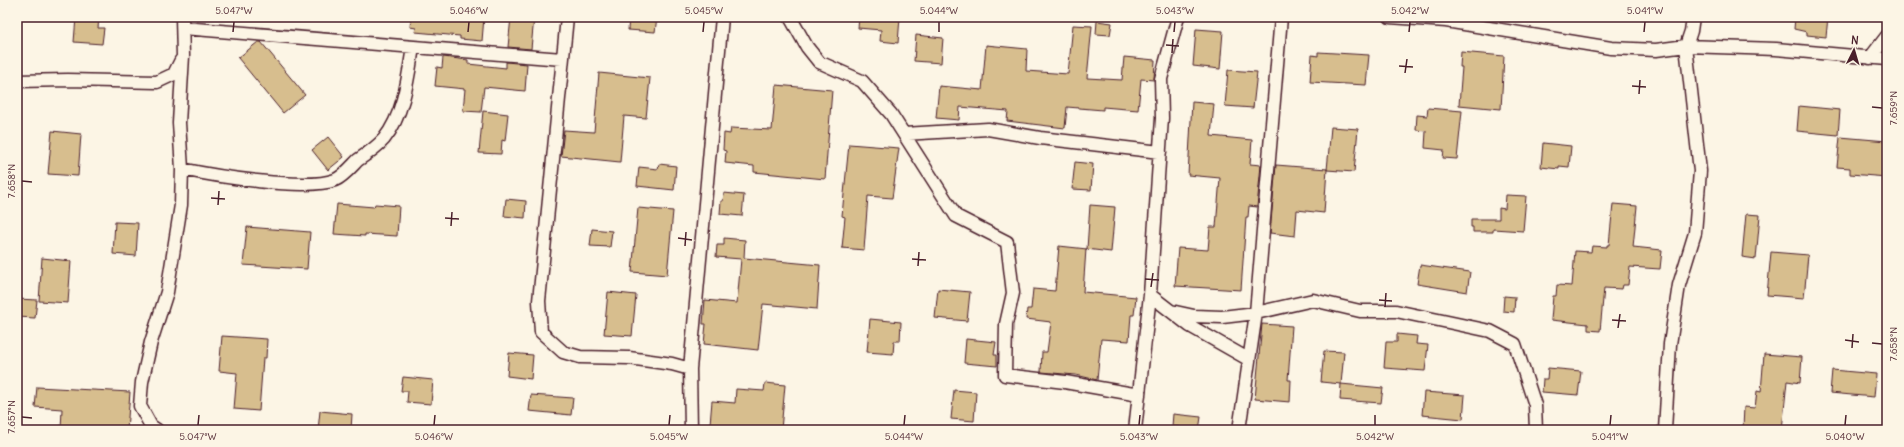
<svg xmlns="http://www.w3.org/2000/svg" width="1904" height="447" font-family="Delius,sans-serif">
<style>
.building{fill:#d7be8e;stroke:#4a1f2b}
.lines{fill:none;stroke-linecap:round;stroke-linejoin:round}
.street-casing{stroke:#4a1f2b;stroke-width:15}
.street{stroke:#fcf5e5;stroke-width:12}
.ticks{fill:none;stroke:#4a1f2b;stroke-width:1.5}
.neatline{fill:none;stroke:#4a1f2b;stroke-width:1.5}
.ticks-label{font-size:10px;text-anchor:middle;fill:#4a1f2b}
</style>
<rect width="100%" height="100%" fill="#fcf5e5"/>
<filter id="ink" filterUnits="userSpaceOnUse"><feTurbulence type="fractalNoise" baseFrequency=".025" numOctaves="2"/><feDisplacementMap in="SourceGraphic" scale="8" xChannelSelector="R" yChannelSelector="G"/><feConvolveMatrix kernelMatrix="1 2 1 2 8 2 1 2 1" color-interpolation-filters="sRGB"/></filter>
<g filter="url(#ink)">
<path class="building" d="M76 17H99L98 28H104L102 44 74 42Z
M411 17H484L482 41 460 39V36L415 32 416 28 410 27Z
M511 17H534L531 49 508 47Z
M629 17H657L655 32 628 30Z
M859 17H900L898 43 880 41 881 30 858 28Z
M1795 17H1828L1826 37 1807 35V32L1794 29Z
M1097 21 1112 23 1110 35 1096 34Z
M1073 25 1092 26 1087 78 1122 80 1124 57 1155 60 1154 80 1141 79 1138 110 1103 107V110L1067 107 1065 128 1007 121 1008 111 960 107 959 120 936 118 939 86 982 90 986 45 1027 49 1026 71 1068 74Z
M1196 29 1223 31 1220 69 1193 66Z
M916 35 943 38 941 63 914 61Z
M258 42H261L305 95 283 113 238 58Z
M1318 52 1369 55 1366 85 1310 82 1312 55 1318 56Z
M1461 52 1504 56 1501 109 1459 105 1462 67H1460Z
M443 57 468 60V64L506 68V62L527 64 525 91 484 87 481 112 463 111 465 89 435 86 437 67 442 68Z
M1228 70 1257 72 1253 108 1225 106Z
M599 73 650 78 646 118 624 116 620 162 561 156 564 130 594 132Z
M776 85 832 90 825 179 754 172V166L725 163 726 151 723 150 724 133 730 134 731 128 772 130Z
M1192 102 1214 104 1211 136 1252 140 1250 164 1261 165 1257 207 1249 206 1248 217H1246L1241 290 1175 286 1178 248 1208 250 1210 227H1216L1220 178 1188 175Z
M1799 106 1840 110 1838 135 1797 131Z
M1428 108 1462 111 1457 159 1443 158 1444 150 1425 148 1426 131 1416 130 1417 115 1427 116Z
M483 111 508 114 505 141 502 140 501 154 479 153Z
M1331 127 1358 129 1354 172 1327 170Z
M52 131 81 134 78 176 48 174Z
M328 137 344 157 328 170 312 150Z
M1840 137 1887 141V177L1850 174V168L1837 167Z
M1543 143 1571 146 1569 167 1559 166V169L1541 167Z
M849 144 899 148 892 198 868 196 864 250 842 248 845 217 842 216 844 194Z
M1075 162 1093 164 1091 190 1072 189Z
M659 164 676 166 674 190 637 186 639 167 658 169Z
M1276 165 1327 169 1324 213 1297 210 1295 236 1270 233Z
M724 193 744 195 742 216 720 214 721 201H723Z
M1506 195 1526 196 1523 231 1493 229V232H1473V227H1471V219H1499V208L1505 209Z
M506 199 526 201 525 218 504 216Z
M337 204 374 207 375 204 399 206 397 236 365 234V236L334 234Z
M1613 204 1637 206 1633 247 1662 250 1660 269 1630 267 1628 285H1623L1622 289 1604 288 1600 331 1588 330V324L1551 320 1553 296H1556L1557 285 1572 286 1575 251 1591 252 1592 246 1607 247V245H1609Z
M1090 205 1115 207 1111 252 1086 249 1083 292 1136 297 1134 315H1131L1129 341 1101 339 1097 380 1076 375 1041 372 1042 352H1047L1051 322 1026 319 1027 309H1031L1033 289 1055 291 1059 246 1087 249Z
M638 208 673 211 667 275 632 272Z
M1746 214 1760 215 1756 259 1742 257Z
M115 222 138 223 136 256 113 254Z
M247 227 310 232 307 269 243 265Z
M592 229 612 231 610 247 590 246Z
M724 238 745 240 744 258 820 265 817 309 763 304 758 350 704 344 706 324H703L705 300 737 303 741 259 716 257 717 245H724Z
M1771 252 1808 255 1804 298 1767 295Z
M42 258 71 261 68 303 39 301Z
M1420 265 1470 272 1467 292 1417 284Z
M938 289 970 292 967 321 935 318Z
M608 292 636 295 632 336 604 334Z
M1504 296 1515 297 1514 312 1503 311Z
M17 299 37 300 35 318 17 317Z
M870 319 901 322 900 341H894L893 354 867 352Z
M1262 324 1292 326 1288 380H1291L1290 402 1255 399Z
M1397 334 1417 336 1416 344 1428 345 1425 371 1384 368 1386 342H1397Z
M222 336 267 339 266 358H263L259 411 234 409 237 373 219 371Z
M966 339 996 342 994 355H997V366L964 363Z
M1324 351 1344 352 1341 384 1321 382Z
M509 353 533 355 531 379 507 376Z
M1764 354 1802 357 1800 383 1787 381 1782 430H1748L1743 428 1744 407 1755 408 1757 391 1761 392Z
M1548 368 1581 371 1578 395 1542 392 1543 379H1547Z
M1832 370 1876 374 1874 397 1830 393Z
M403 377 433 380 431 404 407 402 408 391H401Z
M765 383 785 385 781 430H715V425L710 424 712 401 735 403 736 389 764 391Z
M1341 384 1383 388 1381 403 1340 400Z
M37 387 130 392 127 430H61L62 409 35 407Z
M954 390 976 392 974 421 951 419Z
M1424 392 1465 395 1463 419 1422 415Z
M531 395 573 398 571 415 529 411Z
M320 411 352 414 351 430H318Z
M1173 414 1201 417 1199 430H1179L1180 427 1172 426Z"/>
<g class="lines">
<defs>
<path id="street" d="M567 17 539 301 541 332 563 352 580 357 629 358 672 364 690 369
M790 17 807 47 819 62 862 81 891 114 956 216 1007 242 1013 293 1006 324 1005 375 1065 382 1139 395
M1390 17 1446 21 1611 48 1656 50 1686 46 1776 49 1887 59
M183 28 562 59
M1870 58 1887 36
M17 81 68 80 157 82 174 74 181 60
M904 134 988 129 1040 138 1160 152
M182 169C214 176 306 191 335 180 343 177 352 166 358 160 367 154 377 147 384 139 404 114 408 78 413 47
M1150 295 1190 326 1248 359
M1171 311 1194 316 1222 317 1256 313 1313 300 1360 311H1396L1490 331 1515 344 1535 405 1536 430
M157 430 151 426 140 406 142 382 151 342 167 292 181 205 182 169 179 123 183 56 182 17
M691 430 690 369 722 17
M1135 430 1150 295 1162 118 1161 79 1178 17
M1239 430 1256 313 1281 17
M1665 430 1670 344 1679 285 1695 233 1700 171 1686 46 1691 31 1693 17"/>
</defs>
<use href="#street" class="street-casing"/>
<use href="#street" class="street"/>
</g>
</g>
<path class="ticks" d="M233 32 234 22M468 32 469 22M703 32 704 22M939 32V22M1174 32 1175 22M1409 32 1410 22M1644 32 1645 22M1166 45 1179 46M1172 53 1173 39M1399 66 1413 67M1405 73 1407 59M1632 86 1646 87M1639 94 1640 80M1872 107 1882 108M22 181 32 182M211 198 225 199M218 205 219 191M445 218 459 219M451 226 452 212M678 238 692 240M685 246 686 232M912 259 926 260M918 266 919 252M1145 279 1159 280M1151 287 1153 273M1379 300 1392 301M1385 307 1386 293M1612 320 1626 321M1618 328 1620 314M1845 340 1859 342M1872 343 1882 344M1852 348 1853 334M22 417 32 418M198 425 199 415M434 425 435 415M669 425 670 415M904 425 905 415M1139 425 1140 415M1375 425V415M1610 425 1611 415M1845 425 1846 415"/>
<rect width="1904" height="447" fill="none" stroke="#fcf5e5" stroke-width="44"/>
<g transform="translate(1854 50) rotate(5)" stroke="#fcf5e5" stroke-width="3" paint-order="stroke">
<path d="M0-3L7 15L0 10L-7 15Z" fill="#4a1f2b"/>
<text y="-6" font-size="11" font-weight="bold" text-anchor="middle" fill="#4a1f2b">N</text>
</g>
<rect x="22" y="22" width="1860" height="403" class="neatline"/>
<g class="ticks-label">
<text x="234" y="14">5.047°W</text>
<text x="469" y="14">5.046°W</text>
<text x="704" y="14">5.045°W</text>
<text x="939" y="14">5.044°W</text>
<text x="1175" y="14">5.043°W</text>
<text x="1410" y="14">5.042°W</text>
<text x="1645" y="14">5.041°W</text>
<text transform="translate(1893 108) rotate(-90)" y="4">7.659°N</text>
<text transform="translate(11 181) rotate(-90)" y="4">7.658°N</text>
<text transform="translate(1893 344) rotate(-90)" y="4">7.658°N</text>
<text transform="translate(11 417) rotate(-90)" y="4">7.657°N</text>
<text x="198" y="440">5.047°W</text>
<text x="434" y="440">5.046°W</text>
<text x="669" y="440">5.045°W</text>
<text x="904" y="440">5.044°W</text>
<text x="1139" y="440">5.043°W</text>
<text x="1375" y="440">5.042°W</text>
<text x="1610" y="440">5.041°W</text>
<text x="1845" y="440">5.040°W</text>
</g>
</svg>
